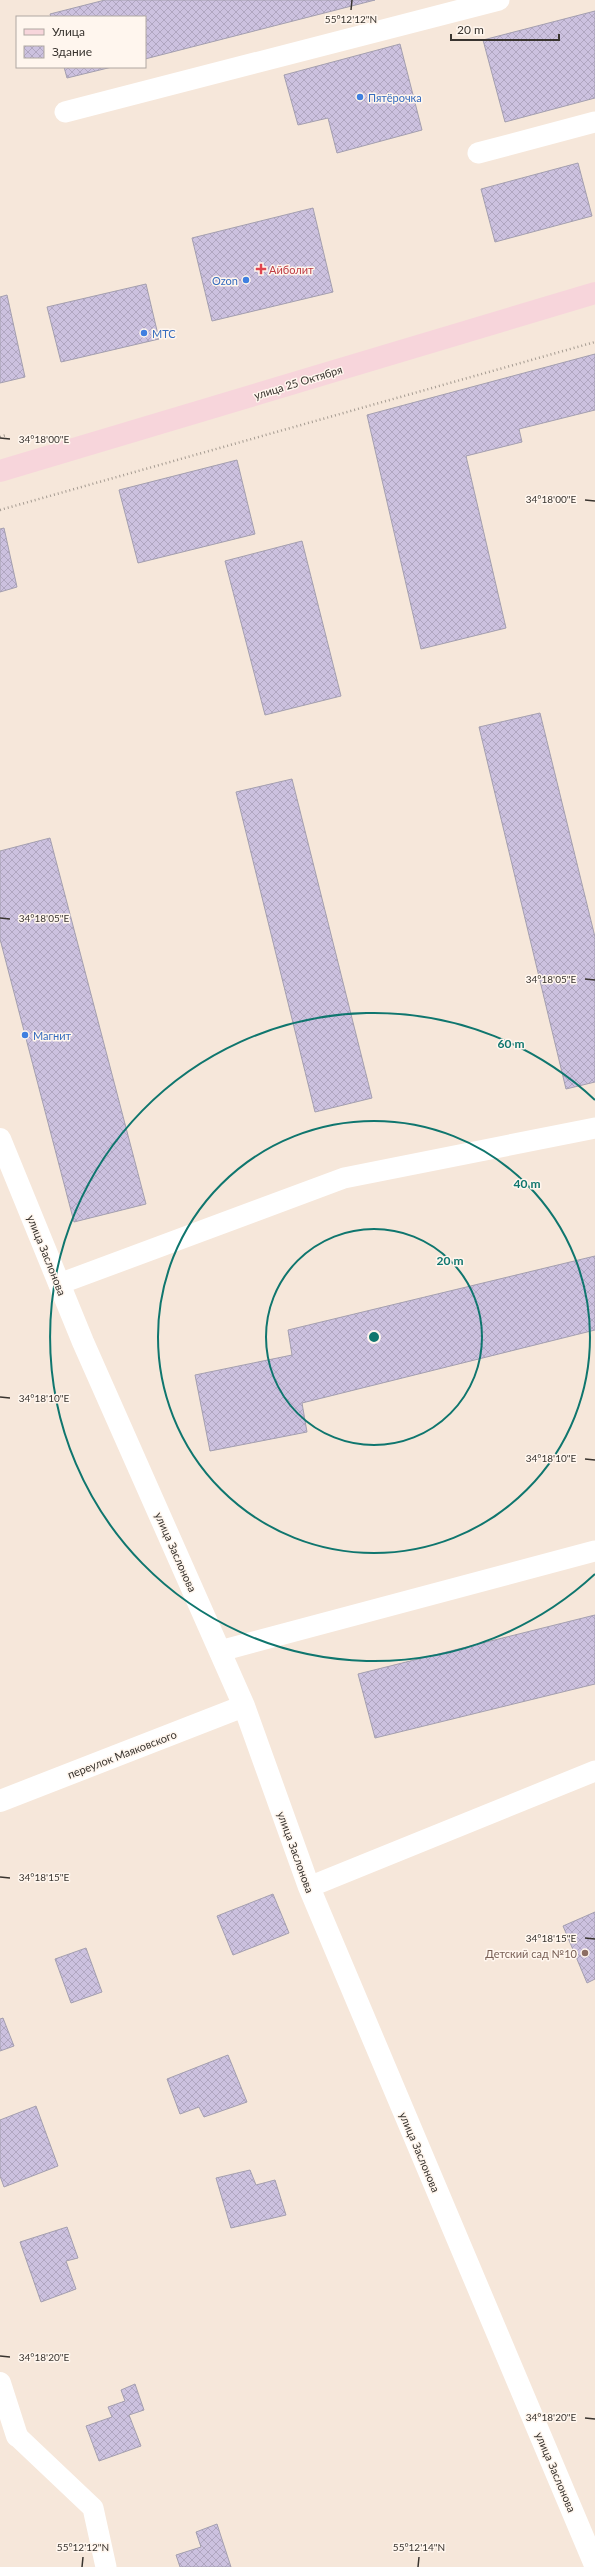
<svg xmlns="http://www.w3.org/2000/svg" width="595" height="2567" font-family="Lato,sans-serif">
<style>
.building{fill:url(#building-cross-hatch);stroke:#a49faf}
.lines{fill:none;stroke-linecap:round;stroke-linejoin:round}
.path{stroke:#a59b91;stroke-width:2.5;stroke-dasharray:1 3;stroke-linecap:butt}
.service{stroke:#fff;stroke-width:21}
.minor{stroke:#fff;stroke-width:22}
.primary{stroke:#f7d5db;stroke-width:22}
.ticks{fill:none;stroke:#39342f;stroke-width:1.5}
.ring{fill:none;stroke:#0f766e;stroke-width:2}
.shop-dot{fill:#3f7fe0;stroke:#fff6ee;stroke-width:1.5}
.health-dot{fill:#e0444e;stroke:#fff6ee;stroke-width:1.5}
.education-dot{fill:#8d6e63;stroke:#fff6ee;stroke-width:1.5}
.labels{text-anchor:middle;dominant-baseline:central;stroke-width:3;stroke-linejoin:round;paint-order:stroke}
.shop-label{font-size:11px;fill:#366cbe;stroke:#fff6ee;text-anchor:start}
.health-label{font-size:11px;fill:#be3a42;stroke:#fff6ee;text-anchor:start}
.street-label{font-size:11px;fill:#39342f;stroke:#fff6ee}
.education-label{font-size:11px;fill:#785e54;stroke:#fff6ee;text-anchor:end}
.ticks-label{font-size:10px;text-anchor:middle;fill:#39342f;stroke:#fff6ee;stroke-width:3;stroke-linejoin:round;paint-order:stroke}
.centre{fill:#0f766e;stroke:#fff6ee;stroke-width:2}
.ring-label{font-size:12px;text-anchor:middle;font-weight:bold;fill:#0f766e;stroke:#fff6ee;stroke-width:3;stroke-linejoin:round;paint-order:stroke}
</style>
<defs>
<pattern id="building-cross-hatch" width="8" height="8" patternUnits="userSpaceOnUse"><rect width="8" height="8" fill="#ccc1df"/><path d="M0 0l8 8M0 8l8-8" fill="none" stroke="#b0a6c0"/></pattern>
</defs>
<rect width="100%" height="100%" fill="#f6e7da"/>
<path class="building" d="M105 0H375L145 59V17H51L50 14Z
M595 11V98L505 122 483 40Z
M400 44 422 130 337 153 328 118 298 125 284 75Z
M64 67H112L67 78Z
M578 163 592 216 495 242 481 189Z
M313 208 333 292 212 321 192 238Z
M146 284 159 339 61 362 47 307Z
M7 295 25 377 0 383V297Z
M595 354V410L519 429 522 442 466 456 506 628 421 649 367 415Z
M237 460 255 534 138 563 119 490Z
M4 528 17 587 0 592V529Z
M302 541 341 696 265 715 225 561Z
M540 713 595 937V1082L566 1089 479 727Z
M292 779 372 1098 315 1112 236 792Z
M50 838 146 1204 74 1222 0 939V851Z
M595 1256V1330L302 1403 307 1432 210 1451 195 1375 292 1355 288 1330Z
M595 1615V1684L375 1738 358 1674Z
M273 1894 289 1933 233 1955 217 1916Z
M595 1912V1979L587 1983 563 1926Z
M86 1948 102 1992 71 2003 55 1959Z
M3 2018 14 2046 0 2051V2019Z
M228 2055 247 2102 204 2117 199 2107 180 2114 167 2079Z
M36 2106 58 2166 4 2187 0 2176V2120Z
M250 2170 256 2185 275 2180 286 2215 231 2228 216 2178Z
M67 2227 78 2258 66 2261 76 2289 41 2302 20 2242Z
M135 2384 144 2410 129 2415 141 2446 99 2461 86 2426 112 2417 108 2407 125 2401 121 2390Z
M217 2524 231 2567H180L176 2555 201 2547 196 2532Z"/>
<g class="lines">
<path class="path" d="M0 437 6 435
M0 510 595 342"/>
<path class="service" d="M65 112 499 0
M478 153 595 122
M59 1284 344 1178 595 1128
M220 1651 595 1551
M309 1887 595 1771
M17 2436 93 2508 106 2567"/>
<path class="minor" d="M0 1139 83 1342 244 1706 309 1887 595 2565
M0 1801 244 1706
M0 2383 17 2436"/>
<path class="primary" d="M0 471 595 293"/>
</g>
<path class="ticks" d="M351 10 352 0M0 438 10 439M585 500 595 501M0 918 10 919M585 979 595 980M0 1397 10 1398M585 1459 595 1460M0 1877 10 1878M585 1938 595 1939M0 2356 10 2357M585 2418 595 2419M82 2567 83 2557M418 2567 419 2557"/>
<g class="ring">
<circle cx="374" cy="1337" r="108"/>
<circle cx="374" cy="1337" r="216"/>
<path d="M595 1574A324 324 0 1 1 595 1100"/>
</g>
<g class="shop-dot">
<circle cx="360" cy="97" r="4"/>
<circle cx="246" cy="280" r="4"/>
<circle cx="144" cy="333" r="4"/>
<circle cx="25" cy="1035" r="4"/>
</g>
<path class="health-dot" d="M259 263h4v4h4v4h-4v4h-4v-4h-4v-4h4z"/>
<circle class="education-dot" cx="585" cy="1953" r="4"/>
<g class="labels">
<g class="shop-label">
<text x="368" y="97">Пятёрочка</text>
<text x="238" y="280" text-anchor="end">Ozon</text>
<text x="152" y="333">МТС</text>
<text x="33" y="1035">Магнит</text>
</g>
<g class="health-label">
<text x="269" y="269">Айболит</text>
</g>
<g class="street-label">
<text transform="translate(298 382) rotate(-17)">улица 25 Октября</text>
<text transform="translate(47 1255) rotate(68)">улица Заслонова</text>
<text transform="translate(176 1552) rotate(66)">улица Заслонова</text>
<text transform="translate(122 1754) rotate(-21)">переулок Маяковского</text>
<text transform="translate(296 1852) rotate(70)">улица Заслонова</text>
<text transform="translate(420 2152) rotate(67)">улица Заслонова</text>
<text transform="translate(556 2472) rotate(67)">улица Заслонова</text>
</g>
<g class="education-label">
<text x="577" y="1953">Детский сад №10</text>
</g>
</g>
<g class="ticks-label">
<text x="351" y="23">55°12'12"N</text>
<text x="44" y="443">34°18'00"E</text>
<text x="551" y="503">34°18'00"E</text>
<text x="44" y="922">34°18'05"E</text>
<text x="551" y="983">34°18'05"E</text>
<text x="44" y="1402">34°18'10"E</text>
<text x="551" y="1462">34°18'10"E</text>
<text x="44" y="1881">34°18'15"E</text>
<text x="551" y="1942">34°18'15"E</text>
<text x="44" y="2361">34°18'20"E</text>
<text x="551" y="2421">34°18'20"E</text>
<text x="83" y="2551">55°12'12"N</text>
<text x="419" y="2551">55°12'14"N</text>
</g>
<circle cx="374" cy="1337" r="6" class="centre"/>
<g class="ring-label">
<text x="511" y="1048">60 m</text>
<text x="527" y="1188">40 m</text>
<text x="450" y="1265">20 m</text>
</g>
<rect x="16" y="16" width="130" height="52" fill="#fff6ee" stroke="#b0a8a2"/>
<rect x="24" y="29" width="20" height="6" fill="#f7d5db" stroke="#b0a8a2"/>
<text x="52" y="36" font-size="12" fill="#39342f">Улица</text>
<rect x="24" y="46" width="20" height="12" fill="url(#building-cross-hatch)" stroke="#b0a8a2"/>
<text x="52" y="56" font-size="12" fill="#39342f">Здание</text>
<path d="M451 34v6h108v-6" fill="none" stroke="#39342f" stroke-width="2"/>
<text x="457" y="34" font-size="12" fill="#39342f" stroke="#fff6ee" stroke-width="3" paint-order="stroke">20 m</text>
</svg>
